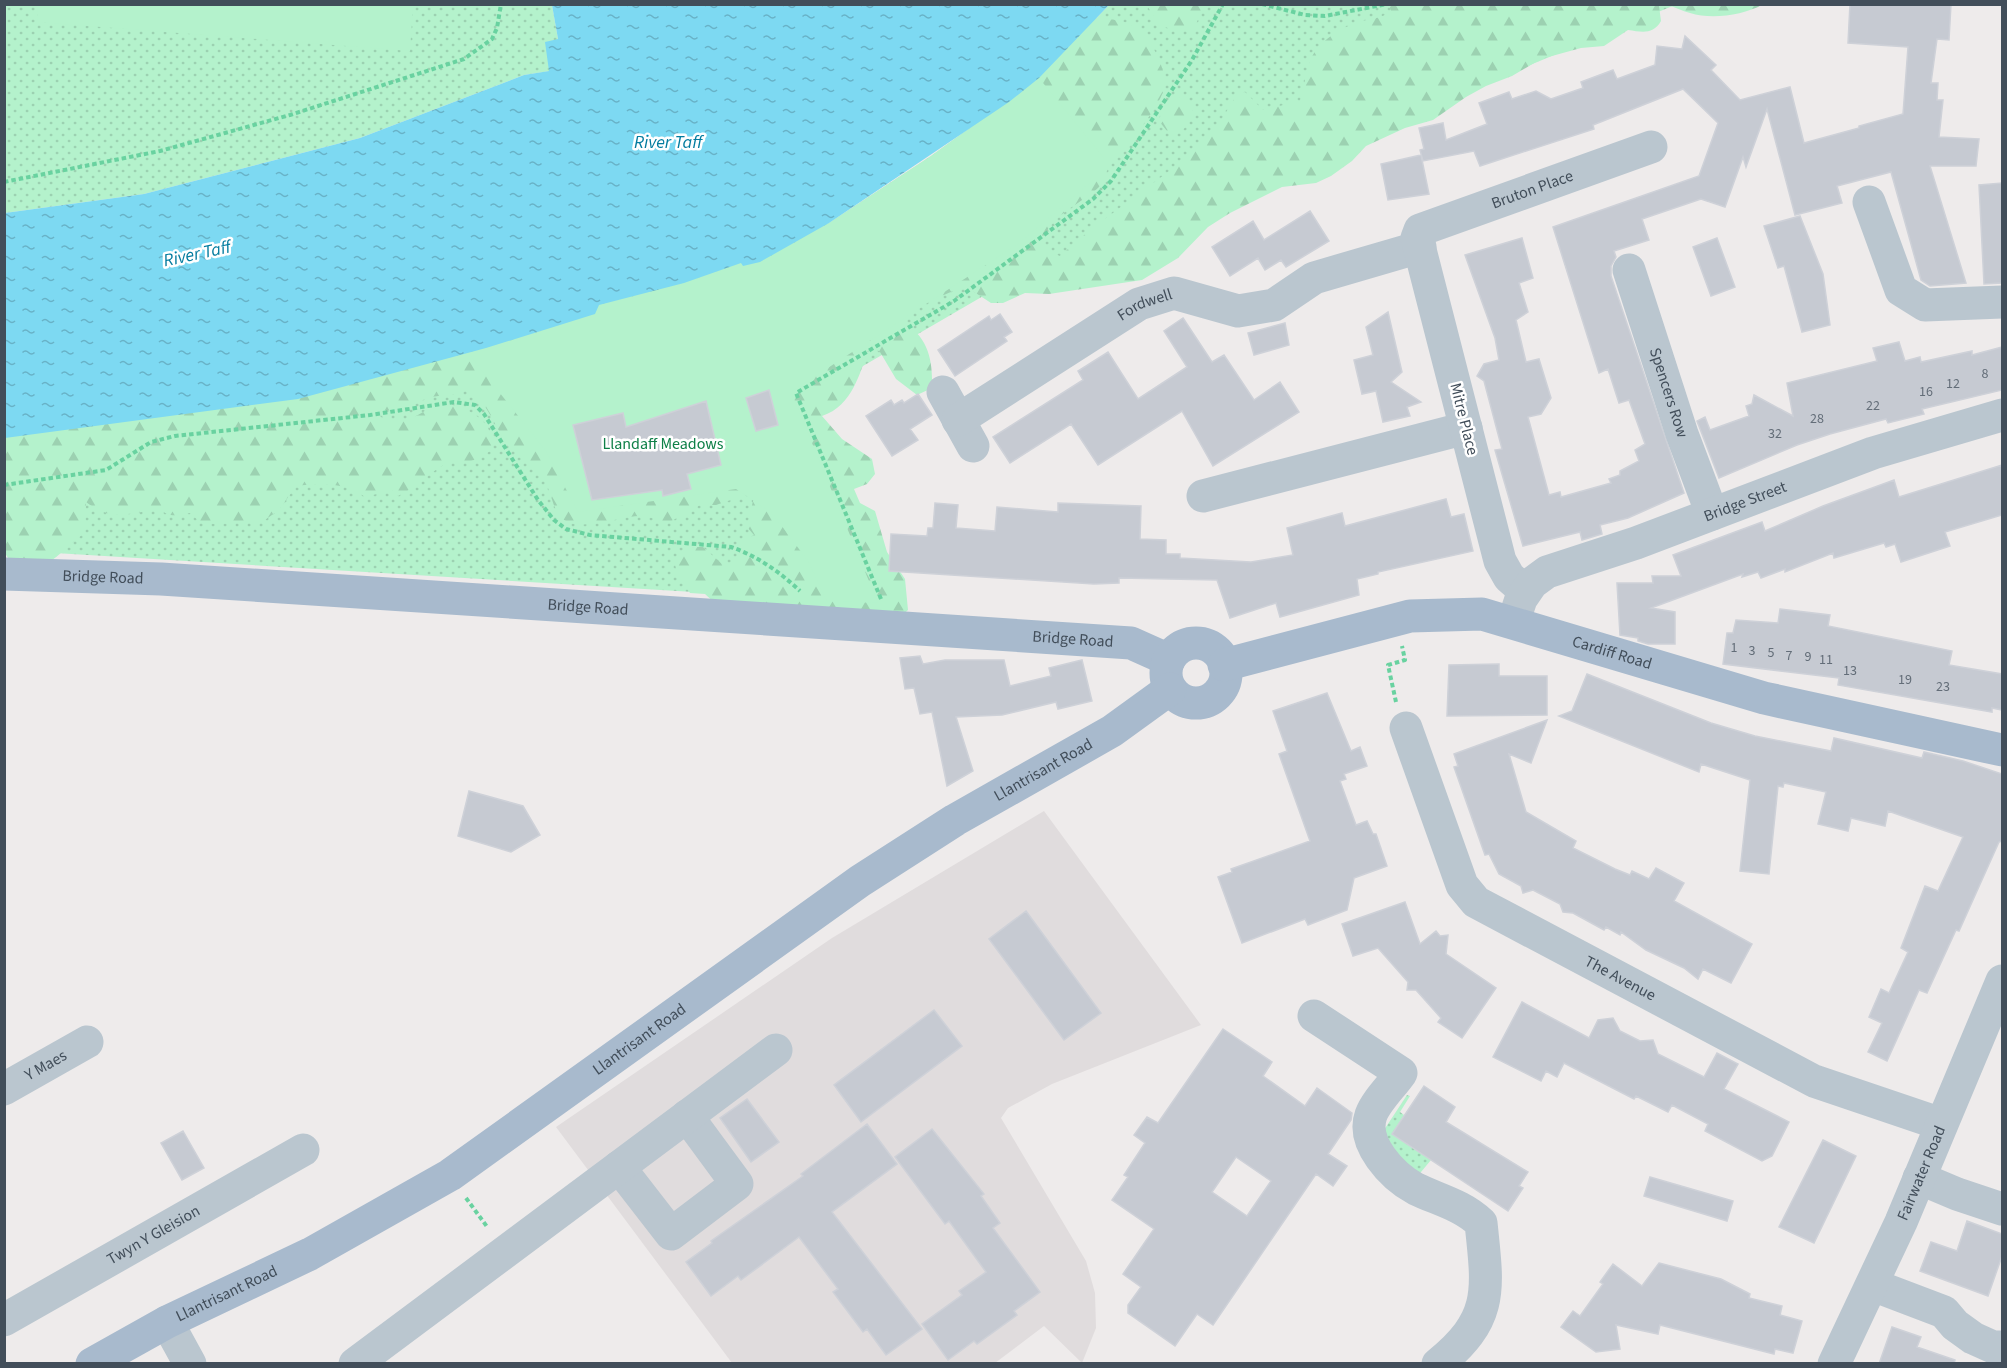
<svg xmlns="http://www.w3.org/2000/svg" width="2007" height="1368" font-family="'Source Sans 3',sans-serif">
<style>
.education{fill:#e0dcdd}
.green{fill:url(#green-dots)}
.forest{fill:url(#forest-firs)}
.pitch{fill:#b4f2cc}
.water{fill:url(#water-ripples)}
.building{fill:#c6cad2;stroke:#ced1d8;stroke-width:1.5;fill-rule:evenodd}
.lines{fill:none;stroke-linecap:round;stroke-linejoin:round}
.path{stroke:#69d2a0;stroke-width:4;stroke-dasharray:4.5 3;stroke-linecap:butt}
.minor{stroke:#bac6cf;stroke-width:33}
.major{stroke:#a8bacd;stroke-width:33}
.labels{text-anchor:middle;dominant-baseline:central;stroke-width:5;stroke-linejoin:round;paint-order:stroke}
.number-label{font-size:14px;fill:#636d78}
.street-label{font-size:16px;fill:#424e5a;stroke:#fff}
.park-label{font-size:16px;fill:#0f8048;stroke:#fff}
.water-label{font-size:18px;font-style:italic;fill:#037c9f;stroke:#fff}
</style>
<defs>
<pattern id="green-dots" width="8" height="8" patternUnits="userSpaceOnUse" patternTransform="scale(1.5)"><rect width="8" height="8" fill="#b4f2cc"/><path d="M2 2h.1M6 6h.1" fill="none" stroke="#9cd1b1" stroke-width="1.8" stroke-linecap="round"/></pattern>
<pattern id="forest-firs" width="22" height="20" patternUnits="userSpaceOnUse" patternTransform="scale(1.5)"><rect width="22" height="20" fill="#b4f2cc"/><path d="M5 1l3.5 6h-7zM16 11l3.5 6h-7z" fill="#9cd1b1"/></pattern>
<pattern id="water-ripples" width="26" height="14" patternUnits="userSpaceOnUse" patternTransform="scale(1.5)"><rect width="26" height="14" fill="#7dd9f2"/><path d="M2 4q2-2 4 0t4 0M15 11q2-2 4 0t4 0" fill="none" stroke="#68b2c7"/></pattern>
</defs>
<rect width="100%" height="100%" fill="#eeebeb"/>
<path class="education" d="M1044 811 1201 1025 1052 1084 1008 1108 1001 1118 1086 1261 1095 1293 1096 1328 1082 1363 1044 1326 995 1363H732L556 1127 832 938Z"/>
<path class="green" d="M4 5H552L558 39 550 71 524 75 360 138 144 194 5 213Z
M1109 5H1675L1009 281 863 366 802 395 889 604 55 553 4 438 829 223 931 156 1039 78Z
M1407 1095 1410 1096 1400 1112 1404 1115 1392 1134 1431 1160 1416 1178 1382 1133Z"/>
<path class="forest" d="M1147 5H1205L1193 30C1168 32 1159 28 1147 5Z
M1389 5H1662L1659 6 1661 21C1653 35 1642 32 1628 30L1604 46 1581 48 1541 59 1512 76 1486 86 1466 97 1433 120 1405 128 1366 146 1352 161 1331 176 1316 183 1282 187 1230 213 1208 227 1178 258 1142 280 1049 294 1025 293 1003 303H991L962 284 953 291 905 312 902 320C928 338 933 358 932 388L917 395 896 379 880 352 870 345C860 372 853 406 822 416L842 439 872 459 875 474 867 484 854 489 860 503 875 511 887 552 905 579 908 610 898 619 719 607 705 594 690 593 677 573 674 560C682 547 689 547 703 547L721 563 730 564 737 556 738 545 754 535 747 527 753 501 758 494 783 391 1027 78 1080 17C1116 20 1138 16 1156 53 1160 62 1165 73 1165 83 1164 105 1123 149 1109 167 1105 173 1105 182 1099 187 1081 205 1041 218 1043 249L1060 256 1090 230 1176 166 1220 122 1237 94 1245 92 1263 110 1300 101C1304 88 1305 76 1309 64 1315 44 1338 29 1356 23 1369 18 1380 20 1391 11Z
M1667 5H1762C1743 15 1712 20 1690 13 1682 11 1675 7 1667 5Z
M1175 96 1187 99 1194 113 1187 126 1180 132 1167 131 1159 121 1161 113Z
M463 348 728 484 757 491 716 505H700L668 523C659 521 650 516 641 516 621 516 587 530 568 522 554 516 553 499 548 488 542 472 525 463 514 451 495 432 491 406 469 389 454 398 438 393 423 400 402 410 409 412 383 410L380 416 385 420H409L425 411 427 404C445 399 476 410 487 426 491 432 491 442 493 449 478 459 470 465 453 460 432 469 419 486 398 496L392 490 365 497C347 482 319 483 296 486L279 510 262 522 215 524 200 522 190 513C184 514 177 516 171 515 167 515 162 510 158 510 128 512 114 523 86 502L85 533C72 540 53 565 40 565 30 566 17 560 8 558L5 553 4 380Z"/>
<path class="pitch" d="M38 5V4L413 5 410 51 37 22Z
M1039 78 1104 158 1093 180 1018 244 791 392 878 603 827 601 808 561 772 513 736 489 578 512 546 451 468 353 594 312 599 305 684 283 741 263 760 262 829 223 931 156Z"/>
<path class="water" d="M552 5H1109L1039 78 1009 102 829 223 760 262 743 266 741 263 684 283 599 305 595 314 486 348 298 399 5 438V213L144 194 360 138 524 75 549 71 545 42 558 39Z"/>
<path class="building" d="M1850 4H1951L1949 40 1937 39 1931 83H1938L1937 100H1943L1939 137 1979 139 1976 166H1930L1966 283 1930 286 1921 280 1891 172 1837 186 1842 203 1795 215 1767 109 1746 167 1743 157 1725 207 1701 199 1642 219 1649 240 1614 251 1616 257 1611 266V276L1684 493 1628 518 1600 525 1602 534 1582 540 1580 532 1523 546 1495 450 1502 449 1484 381 1477 376 1484 364 1499 360 1495 338 1465 255 1522 238 1533 278 1519 283 1528 312 1516 320 1526 362 1539 359 1551 398 1541 414 1528 417 1549 495 1560 492 1561 497 1611 483 1609 479 1620 475V471L1639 461 1635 450 1645 444 1629 400 1619 403 1608 369 1599 373 1553 227 1699 176 1718 123 1683 89 1593 125 1594 129 1480 166 1474 151 1423 161 1420 150 1424 149 1419 128 1443 123 1446 140 1487 124 1479 103 1509 92 1512 99 1536 91 1551 99 1583 88 1581 82 1613 70 1617 79 1655 65 1657 46 1682 49 1685 36 1716 65 1711 70 1740 100 1790 87 1804 143 1859 128V126L1903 114 1908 47 1848 43Z
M1421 155 1429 194 1388 200 1381 164Z
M2002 183V283L1984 284 1979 185Z
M1310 211 1329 241 1286 267 1281 260 1265 270 1258 258 1230 276 1212 247 1253 221 1264 240Z
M1800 216 1823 274 1830 325 1802 332 1784 266 1778 268 1764 226Z
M1717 238 1735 287 1711 296 1693 247Z
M1388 312 1402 372 1391 382 1421 402 1407 407 1410 416 1383 422 1376 391 1362 394 1354 360 1373 355 1366 327Z
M1000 314 1012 332 1004 337 1007 341 955 376 938 350 989 316 991 320Z
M1183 318 1212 362 1224 355 1254 400 1280 382 1299 412 1213 466 1182 411 1098 465 1071 424 1010 463 993 437 1083 380 1078 371 1108 352 1138 399 1187 367 1164 331Z
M1285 323 1289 345 1254 355 1248 333Z
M1899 342 1905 361 1920 357 1921 362 1972 351V355L2002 347V390L1922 409 1924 414 1888 423 1886 419 1830 434 1797 445 1719 478 1697 421 1705 417 1710 430 1749 416 1746 406 1752 404 1754 395 1793 416 1787 383 1877 361 1873 348Z
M769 390 778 425 756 431 746 398Z
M918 394 932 415 910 429 918 440 892 456 866 416 891 400 894 405 902 400 904 403Z
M706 401 721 465 687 474 691 489 663 496 662 490 592 500 573 425 623 413 626 427Z
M2002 465V515L1945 532 1950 546 1901 562 1895 544 1886 547 1884 543 1834 558 1833 553 1785 572V569L1761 578 1758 572 1742 577 1743 574 1651 608 1675 612V644H1648L1638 641V638L1620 635 1617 583H1653L1652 576H1681L1673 555 1762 522 1765 531 1823 506 1894 480 1899 497Z
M1446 499 1451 517 1464 514 1473 551 1378 572V574L1357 579 1359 595 1280 617 1276 603 1230 618 1217 580 1119 578V583L1094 584 889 571 891 534 927 536 928 528H933L935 503 958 505 956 528 995 531 997 507 1058 512V503L1141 506 1140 539 1166 540V554H1180V558L1251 562 1293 555 1287 528 1342 513 1345 526Z
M1780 609 1830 615 1828 626 1952 651 1949 665 2002 674V710L1992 708V712L1838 685 1839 678 1723 664 1727 633H1733L1736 620 1778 623Z
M920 656 923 664 945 660H1004L1010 686 1051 676 1049 668 1082 660 1092 701 1058 709 1056 702 1002 715 956 717 973 771 947 786 932 712 920 714 914 688 905 689 900 658Z
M1499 664V676H1547V715L1447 716 1449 665Z
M1587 674 1711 723 1755 736 1831 751 1834 738 1922 758 1924 752 1963 761 2002 774V841L1999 842 1959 931 1956 930 1927 993 1919 990 1887 1061 1868 1052 1882 1023 1869 1017 1881 989 1889 993 1908 952 1901 948 1925 886 1938 891 1963 837 1888 811 1885 826 1851 818 1848 831 1818 824 1826 792 1784 783 1783 787 1778 786 1769 874 1740 871 1750 780 1701 764 1699 772 1559 716 1572 711Z
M1327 693 1351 751 1360 747 1367 766 1344 774 1346 779 1340 781 1356 825 1367 821 1373 834H1376L1387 866 1354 878 1347 910 1308 925 1305 919 1242 943 1218 877 1232 872 1231 869 1310 841 1279 754 1287 751 1273 711Z
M1547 720 1531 763 1509 754 1526 812 1576 841 1573 848 1615 869 1630 875 1632 871 1649 879 1656 868 1684 883 1674 901 1752 944 1731 983 1703 969 1698 979 1684 968 1646 950 1621 932 1620 935 1606 927 1604 930 1573 913 1563 912 1560 904 1533 890 1523 893 1521 886 1499 874 1489 854 1485 855 1454 767 1458 766 1454 754Z
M469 791 523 806 540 835 511 852 458 836Z
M1405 902 1420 944 1436 931 1440 936 1448 935 1446 954 1496 988 1462 1038 1438 1022 1441 1018 1416 990H1407L1408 982 1378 948 1353 956 1342 924Z
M1026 911 1101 1013 1064 1040 989 939Z
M1522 1002 1589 1038 1598 1020 1613 1018 1620 1031 1640 1041 1653 1040 1658 1054 1704 1077 1717 1053 1738 1064 1724 1089 1789 1122 1772 1156 1762 1161 1705 1131 1708 1124 1672 1105 1668 1112 1636 1096 1634 1099 1564 1063 1557 1077 1546 1071 1541 1081 1493 1057Z
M934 1010 962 1046 861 1122 834 1085Z
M1223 1029 1272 1062 1263 1076 1305 1106 1317 1088 1352 1113 1351 1120 1328 1154 1347 1166 1333 1186 1316 1174 1213 1325 1197 1314 1175 1346 1128 1313V1305L1141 1287 1123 1274 1154 1229 1112 1200 1128 1177 1124 1175 1145 1143 1134 1135 1147 1117 1158 1123ZM1236 1157 1271 1181 1247 1216 1212 1192Z
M1424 1086 1455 1107 1446 1122 1528 1172 1519 1186 1523 1188 1508 1211 1392 1134Z
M747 1099 779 1142 751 1162 720 1118Z
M867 1124 897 1164 832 1212 922 1329 886 1355 867 1329 863 1332 833 1292 838 1289 799 1237 741 1280 738 1276 711 1296 686 1262 712 1243 711 1241 803 1176 801 1174Z
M932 1129 984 1194 981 1196 1000 1223 993 1228 1040 1292 1014 1311 1017 1315 977 1344 974 1341 948 1360 922 1324 962 1295 959 1291 986 1272 949 1221 945 1224 895 1157Z
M183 1131 204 1168 182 1180 161 1143Z
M1823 1140 1856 1156 1814 1243 1779 1227Z
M1650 1177 1733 1201 1727 1221 1644 1196Z
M1967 1221 2002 1234V1256L1988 1296 1920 1271 1931 1242 1957 1251Z
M1659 1263 1721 1279 1750 1294 1749 1298 1782 1306 1780 1315 1802 1321 1793 1353 1775 1349 1774 1354 1660 1325 1658 1334 1616 1325 1620 1349 1596 1352 1561 1327 1573 1311 1580 1316 1603 1284 1600 1282 1613 1264 1642 1286Z
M1892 1327 1921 1337 1917 1347 1955 1360 1954 1364H1879Z"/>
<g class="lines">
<path class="path" d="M1262 4 1305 15 1325 16 1387 4
M4 182 160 151 290 115 464 59 492 39 497 28 501 4
M4 485 106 470 151 442 175 436 370 415 454 402 475 405 484 414 538 500 554 520 566 529 590 535 731 547C757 556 780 572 800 591
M881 599 796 393 954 301 1093 199 1111 181 1192 60 1223 4
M1396 702 1388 665 1405 660 1402 646
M466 1198 488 1228"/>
<g class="minor">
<path d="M1869 202 1901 290 1925 305 2002 302"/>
<path id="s1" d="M1629 270 1682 434 1712 514"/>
<path d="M943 392 973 446"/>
<path id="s2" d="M958 420 1139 304 1174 293 1238 311 1274 305 1314 278 1420 247"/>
<path d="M1203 496 1466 428"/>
<path id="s3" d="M1525 591 1509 577 1500 561 1417 238 1420 230 1651 147"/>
<path id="s4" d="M1517 611 1521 599 1532 583 1547 572 1636 543 1873 453 2002 415"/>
<path id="s5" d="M1406 728 1462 885 1476 902 1814 1081 1941 1124"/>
<path d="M1314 1016 1401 1073C1392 1086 1376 1101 1371 1115 1361 1143 1392 1176 1416 1189 1439 1200 1462 1205 1481 1223 1488 1290 1494 1319 1438 1364"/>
<path id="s6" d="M4 1089 87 1042"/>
<path d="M619 1167 671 1234 737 1184 687 1116"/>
<path d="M1919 1178 1957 1194 2002 1209"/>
<path d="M1873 1285 1944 1312 1955 1325 1973 1338 1993 1347H2002"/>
<path id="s7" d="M4 1320 303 1150"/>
<path d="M167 1322 190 1364"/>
<path d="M355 1364 776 1050"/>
<path id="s8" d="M1834 1364 1901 1222 2002 981"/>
</g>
<g class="major">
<path id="s9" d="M4 574 161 579 1131 643 1169 660"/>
<circle cx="1196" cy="673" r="30"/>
<path id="s10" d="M1224 665 1410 616 1482 614 1764 698 2002 750"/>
<path id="s11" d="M92 1364 167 1322 310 1254 450 1175 860 881 955 820 1112 731 1170 689"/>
</g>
</g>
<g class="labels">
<g class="number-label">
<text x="1985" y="374">8</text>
<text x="1953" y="384">12</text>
<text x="1926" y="392">16</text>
<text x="1873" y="406">22</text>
<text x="1817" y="419">28</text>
<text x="1775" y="434">32</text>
<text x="1734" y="648">1</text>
<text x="1752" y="651">3</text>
<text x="1771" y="653">5</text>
<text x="1789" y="656">7</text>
<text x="1808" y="657">9</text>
<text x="1826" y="660">11</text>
<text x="1850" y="671">13</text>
<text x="1905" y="680">19</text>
<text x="1943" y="687">23</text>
</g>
<g class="street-label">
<text stroke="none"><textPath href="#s3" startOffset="501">Bruton Place</textPath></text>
<text stroke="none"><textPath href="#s2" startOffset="220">Fordwell</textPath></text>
<text stroke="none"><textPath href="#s1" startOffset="129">Spencers Row</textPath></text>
<text transform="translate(1464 419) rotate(76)">Mitre Place</text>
<text stroke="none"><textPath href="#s4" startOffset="261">Bridge Street</textPath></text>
<text stroke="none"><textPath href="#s9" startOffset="99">Bridge Road</textPath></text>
<text stroke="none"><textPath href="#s9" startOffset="585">Bridge Road</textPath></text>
<text stroke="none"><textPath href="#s9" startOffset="1071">Bridge Road</textPath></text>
<text stroke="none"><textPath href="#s10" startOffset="400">Cardiff Road</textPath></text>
<text stroke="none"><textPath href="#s11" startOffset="1124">Llantrisant Road</textPath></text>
<text stroke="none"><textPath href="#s5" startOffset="352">The Avenue</textPath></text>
<text stroke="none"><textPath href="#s11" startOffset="638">Llantrisant Road</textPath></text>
<text stroke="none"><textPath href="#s6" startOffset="48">Y Maes</textPath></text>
<text stroke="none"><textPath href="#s8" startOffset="210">Fairwater Road</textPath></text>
<text stroke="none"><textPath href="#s7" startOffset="172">Twyn Y Gleision</textPath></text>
<text stroke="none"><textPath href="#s11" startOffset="152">Llantrisant Road</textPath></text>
</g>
<g class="park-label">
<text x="663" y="444">Llandaff Meadows</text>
</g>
<g class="water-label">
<text x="668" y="142">River Taff</text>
<text transform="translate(197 254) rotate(-12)">River Taff</text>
</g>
</g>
<rect width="2007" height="1368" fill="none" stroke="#424e5a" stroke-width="12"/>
</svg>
